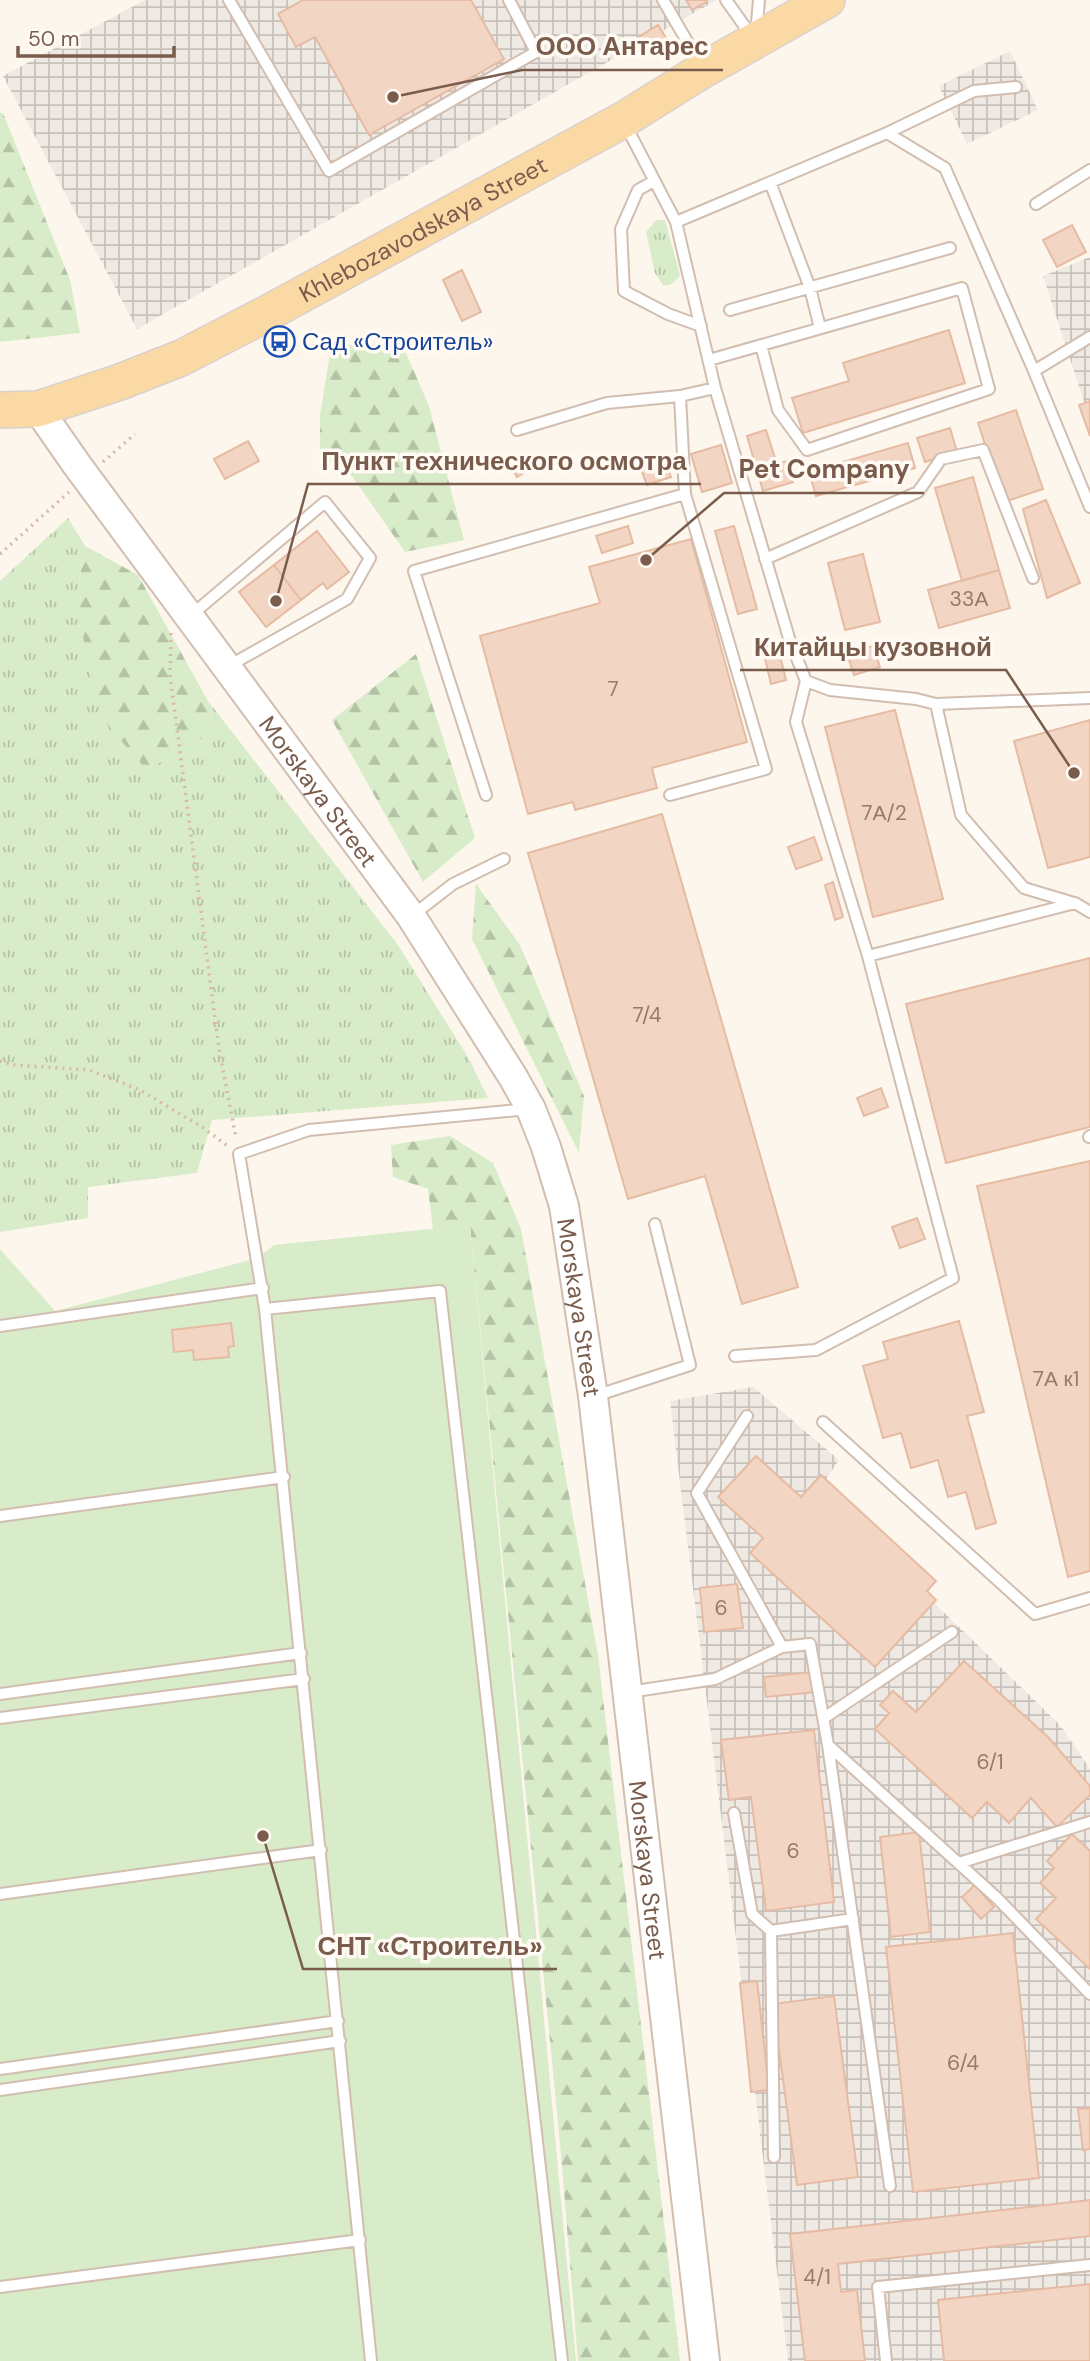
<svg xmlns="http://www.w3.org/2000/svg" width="1090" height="2361" font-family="'DM Sans',sans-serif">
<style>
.industrial{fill:url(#industrial-grid)}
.grass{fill:url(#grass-tufts)}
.forest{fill:url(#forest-firs)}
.green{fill:#d8ecc9}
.building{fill:#f3d5c3;stroke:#e6bba3;stroke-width:2}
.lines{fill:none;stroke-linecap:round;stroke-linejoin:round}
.service-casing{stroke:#d1beb0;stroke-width:14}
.tertiary-casing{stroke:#d1beb0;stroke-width:32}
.primary-casing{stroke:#dad1cd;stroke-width:38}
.path{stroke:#d9b8a5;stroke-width:3.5;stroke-dasharray:2 5;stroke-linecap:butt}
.service{stroke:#fff;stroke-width:10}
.tertiary{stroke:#fff;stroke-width:28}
.primary{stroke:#fbd9a5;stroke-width:35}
.labels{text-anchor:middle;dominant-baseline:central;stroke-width:7;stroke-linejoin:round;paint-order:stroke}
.number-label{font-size:21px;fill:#987a6a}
.street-label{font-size:24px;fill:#7a5c4d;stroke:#fffaf3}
.transit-label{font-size:24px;fill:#164399;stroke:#fffaf3;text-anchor:start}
.leader{fill:none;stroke:#7a5c4d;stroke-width:2.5}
.callout-dot{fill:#7a5c4d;stroke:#fffaf3;stroke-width:2.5}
.callout-label{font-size:26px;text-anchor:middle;font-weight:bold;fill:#7a5c4d;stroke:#fffaf3;stroke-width:7;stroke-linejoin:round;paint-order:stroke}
</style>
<defs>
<pattern id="industrial-grid" width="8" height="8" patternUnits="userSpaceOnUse" patternTransform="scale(1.75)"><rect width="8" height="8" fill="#efe9e4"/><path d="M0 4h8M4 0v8" fill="none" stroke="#c7c0bb"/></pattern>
<pattern id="grass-tufts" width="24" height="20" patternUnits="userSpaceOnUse" patternTransform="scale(1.75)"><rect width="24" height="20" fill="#d8ecc9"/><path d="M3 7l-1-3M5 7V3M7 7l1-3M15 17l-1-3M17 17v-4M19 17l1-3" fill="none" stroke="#b4c2a5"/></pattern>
<pattern id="forest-firs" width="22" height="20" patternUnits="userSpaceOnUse" patternTransform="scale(1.75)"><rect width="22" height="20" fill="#d8ecc9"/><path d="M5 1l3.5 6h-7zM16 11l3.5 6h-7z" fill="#b4c2a5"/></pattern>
</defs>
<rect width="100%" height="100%" fill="#fdf6ec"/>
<path class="industrial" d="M145 0H717L137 329 3 76Z
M1010 51 1038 110 967 144 939 86Z
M1090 257V420L1043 276Z
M753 1387 839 1460 818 1490 1060 1725 1090 1769V2361H788L670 1401Z"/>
<path class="grass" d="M656 220H665L680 275C676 281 671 287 663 285L655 273 646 232Z
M68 518 85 546 78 588 214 731 208 701 398 945 469 1059 488 1098 212 1120 197 1173 88 1187V1218L0 1232V581Z"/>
<path class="forest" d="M0 113H3L70 280 80 333 0 342Z
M332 342 406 353 429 406 464 540 405 552 352 476 320 456V415Z
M85 546 138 575 208 701 214 731 147 770 108 726 85 653 78 588Z
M416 654 475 838 423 882 332 720Z
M476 884 520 945 584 1096 579 1153 472 939Z
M450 1136 493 1163 521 1229 598 1655 680 2361H578L560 2143 470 1226 433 1229 428 1189 393 1177 391 1145Z"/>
<path class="green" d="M470 1225 576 2361H0V1249L55 1311 258 1258 274 1245Z"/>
<path class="building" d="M303 0H471L504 59 369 135 315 37 296 47 278 14Z
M686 0H706L707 2 692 10Z
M658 25 666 38 645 50 637 38Z
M1072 225 1086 252 1057 267 1043 240Z
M462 270 481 312 462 321 443 280Z
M949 330 965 383 803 433 792 398 849 381 843 363Z
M1090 401V436L1079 405Z
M1016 410 1043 489 1004 502 978 423Z
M950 428 957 452 925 462 917 438Z
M766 430 777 464 787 461 793 482 763 491 747 436Z
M248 441 259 461 225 479 214 459Z
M908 443 915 468 816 496 809 472Z
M721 445 732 483 702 492 691 454Z
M516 455 525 472 517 477 507 460Z
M665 460 671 477 647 485 641 469Z
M973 477 999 570 962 581 935 488Z
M1046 500 1080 583 1047 598 1023 509Z
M628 526 633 543 602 553 596 536Z
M734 526 757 609 738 614 715 531Z
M317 531 349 572 327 589 323 583 301 600 274 565Z
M691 539 747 742 652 768 657 788 575 810 573 802 528 814 480 636 600 603 589 567Z
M863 554 880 622 845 630 828 563Z
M274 565 301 600 266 627 239 592Z
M999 570 1010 608 939 628 928 590Z
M777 643 786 680 771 684 762 646Z
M873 646 880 667 854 675 847 654Z
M895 710 943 899 873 917 825 727Z
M1090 720V857L1048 868 1014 741Z
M662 814 798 1287 742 1304 705 1176 628 1199 528 853Z
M814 837 822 860 796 869 788 847Z
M833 882 843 917 835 920 825 885Z
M1090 958V1127L946 1163 906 1004Z
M881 1088 888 1107 864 1116 857 1098Z
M1090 1161V1571L1068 1577 977 1186Z
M917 1218 925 1239 900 1248 892 1227Z
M959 1321 984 1412 967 1416 996 1523 976 1529 966 1492 948 1497 938 1460 911 1468 901 1433 883 1438 863 1366 888 1359 883 1342Z
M231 1323 234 1346 228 1347 229 1357 194 1360 193 1350 174 1352 172 1330Z
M756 1456 801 1497 821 1475 936 1581 927 1591 936 1600 875 1667 750 1553 763 1538 718 1497Z
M737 1584 743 1628 704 1632 700 1588Z
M964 1661 1048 1737 1090 1786V1795L1057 1827 1031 1798 1009 1823 987 1802 972 1818 875 1729 889 1713 880 1705 893 1691 916 1712Z
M814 1672 816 1692 766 1697 764 1677Z
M814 1730 834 1902 766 1911 751 1797 729 1800 721 1740Z
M919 1832 930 1932 891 1937 880 1837Z
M1072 1834 1090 1851V1969L1036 1919 1056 1898 1040 1883 1054 1868 1047 1861Z
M975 1885 994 1907 981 1919 962 1897Z
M1013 1933 1039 2178 913 2192 886 1947Z
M757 1981 769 2090 751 2092 740 1983Z
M834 1996 858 2177 797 2185 773 2004Z
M1090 2108V2149L1083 2150 1078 2109Z
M1090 2200V2236L838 2264 841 2292 857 2290 865 2361H805L790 2234Z
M1090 2284V2361H944L938 2300Z"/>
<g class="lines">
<defs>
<path id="service" d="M229 0 329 171 536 52 509 0
M663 0 702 67
M726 0 753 38
M756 34 759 0
M625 124 676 222 715 388 789 638 806 681 796 722 868 956
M887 133 974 91 1016 87
M654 181 638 190 621 229 624 291 668 314 701 326
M770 182 810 288 820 328
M1036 204 1090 170
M676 222 887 133 945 168 1034 371 1090 507
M730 310 950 248
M709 360 962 288 989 389 807 450 778 410 761 345
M1034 371 1090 337
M517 430 607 403 680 396 715 388
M765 559 918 492 941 459 983 450 1033 578
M189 617 325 502 370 558 347 599 227 667
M806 681 830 690 916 699 936 704 961 815 1024 888 1074 903
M936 704 1090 698
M486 795 414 571 685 494 680 396
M670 795 766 769 685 494
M413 915 453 884 504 859
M1089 1137 1090 1136
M265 1309 440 1291 562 2361
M0 1326 263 1288
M735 1356 816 1350 953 1278 868 956 1075 903 1090 912
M595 1396 690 1365 655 1224
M747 1416 697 1493 782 1647
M823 1422 1035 1614 1090 1598
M0 1516 284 1477
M629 1692 715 1679 782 1647 810 1644 828 1745 997 1898 1090 1994
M0 1694 301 1653
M0 1718 304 1679
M824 1718 952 1632
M828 1745 890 2186
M734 1813 752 1914 771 1931
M959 1863 1090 1822
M0 1894 321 1850
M0 2069 338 2021
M0 2090 340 2041
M774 2157 771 1931 853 1919
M0 2287 360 2240
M371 2361 265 1309 239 1154 309 1130 528 1109
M886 2361 878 2287 1090 2265"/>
<g id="tertiary">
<path id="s1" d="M38 409 77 465 411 916 513 1077 531 1109 546 1147 564 1206 593 1396 705 2361"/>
</g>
<g id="primary">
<path id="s2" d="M0 410 38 409 120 382 181 358 266 314 623 120 703 70 827 0"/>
</g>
</defs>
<use href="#service" class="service-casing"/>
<use href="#tertiary" class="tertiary-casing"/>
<use href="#primary" class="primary-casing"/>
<path class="path" d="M103 462 135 434
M0 554 69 492
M171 633 170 675 219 1049 236 1138
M0 1061 15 1065 89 1070 140 1090 202 1127 229 1147"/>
<use href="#service" class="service"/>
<use href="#tertiary" class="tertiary"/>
<use href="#primary" class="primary"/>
</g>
<defs>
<symbol id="bus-ring" viewBox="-11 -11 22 22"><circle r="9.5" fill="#fffaf3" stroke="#1a4fb4" stroke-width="1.5"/><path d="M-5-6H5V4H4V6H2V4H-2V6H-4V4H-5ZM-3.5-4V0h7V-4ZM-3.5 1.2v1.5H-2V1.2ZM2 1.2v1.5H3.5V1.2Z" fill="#1a4fb4"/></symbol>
</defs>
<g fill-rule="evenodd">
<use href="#bus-ring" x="262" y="324" width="35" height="35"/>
</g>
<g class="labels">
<g class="number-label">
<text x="969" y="599">33А</text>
<text x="613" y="689">7</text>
<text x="884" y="813">7А/2</text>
<text x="647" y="1015">7/4</text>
<text x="1056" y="1379">7А к1</text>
<text x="721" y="1608">6</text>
<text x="990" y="1762">6/1</text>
<text x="793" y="1851">6</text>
<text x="963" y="2063">6/4</text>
<text x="817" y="2277">4/1</text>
</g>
<g class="street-label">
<text stroke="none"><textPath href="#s2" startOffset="464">Khlebozavodskaya Street</textPath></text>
<text stroke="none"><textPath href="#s1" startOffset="474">Morskaya Street</textPath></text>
<text stroke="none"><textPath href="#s1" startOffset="1062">Morskaya Street</textPath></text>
<text stroke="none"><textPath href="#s1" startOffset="1629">Morskaya Street</textPath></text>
</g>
<g class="transit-label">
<text x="302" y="341">Сад «Строитель»</text>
</g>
</g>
<path class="leader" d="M393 97L522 70H723M276 601L308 484H701M646 560L724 493H924M1074 773L1006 670H740M263 1836L303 1969H557"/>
<g class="callout-dot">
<circle cx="393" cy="97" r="7"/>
<circle cx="276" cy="601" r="7"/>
<circle cx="646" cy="560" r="7"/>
<circle cx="1074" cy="773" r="7"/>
<circle cx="263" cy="1836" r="7"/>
</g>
<g class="callout-label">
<text x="622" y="55">ООО Антарес</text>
<text x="504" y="470">Пункт технического осмотра</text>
<text x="824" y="478">Pet Company</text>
<text x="873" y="656">Китайцы кузовной</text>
<text x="430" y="1955">СНТ «Строитель»</text>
</g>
<path d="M18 46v10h156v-10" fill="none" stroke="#7a5c4d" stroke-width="3.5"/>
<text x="28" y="46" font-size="21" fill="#7a5c4d" stroke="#fffaf3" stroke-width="5" paint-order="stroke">50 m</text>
</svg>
